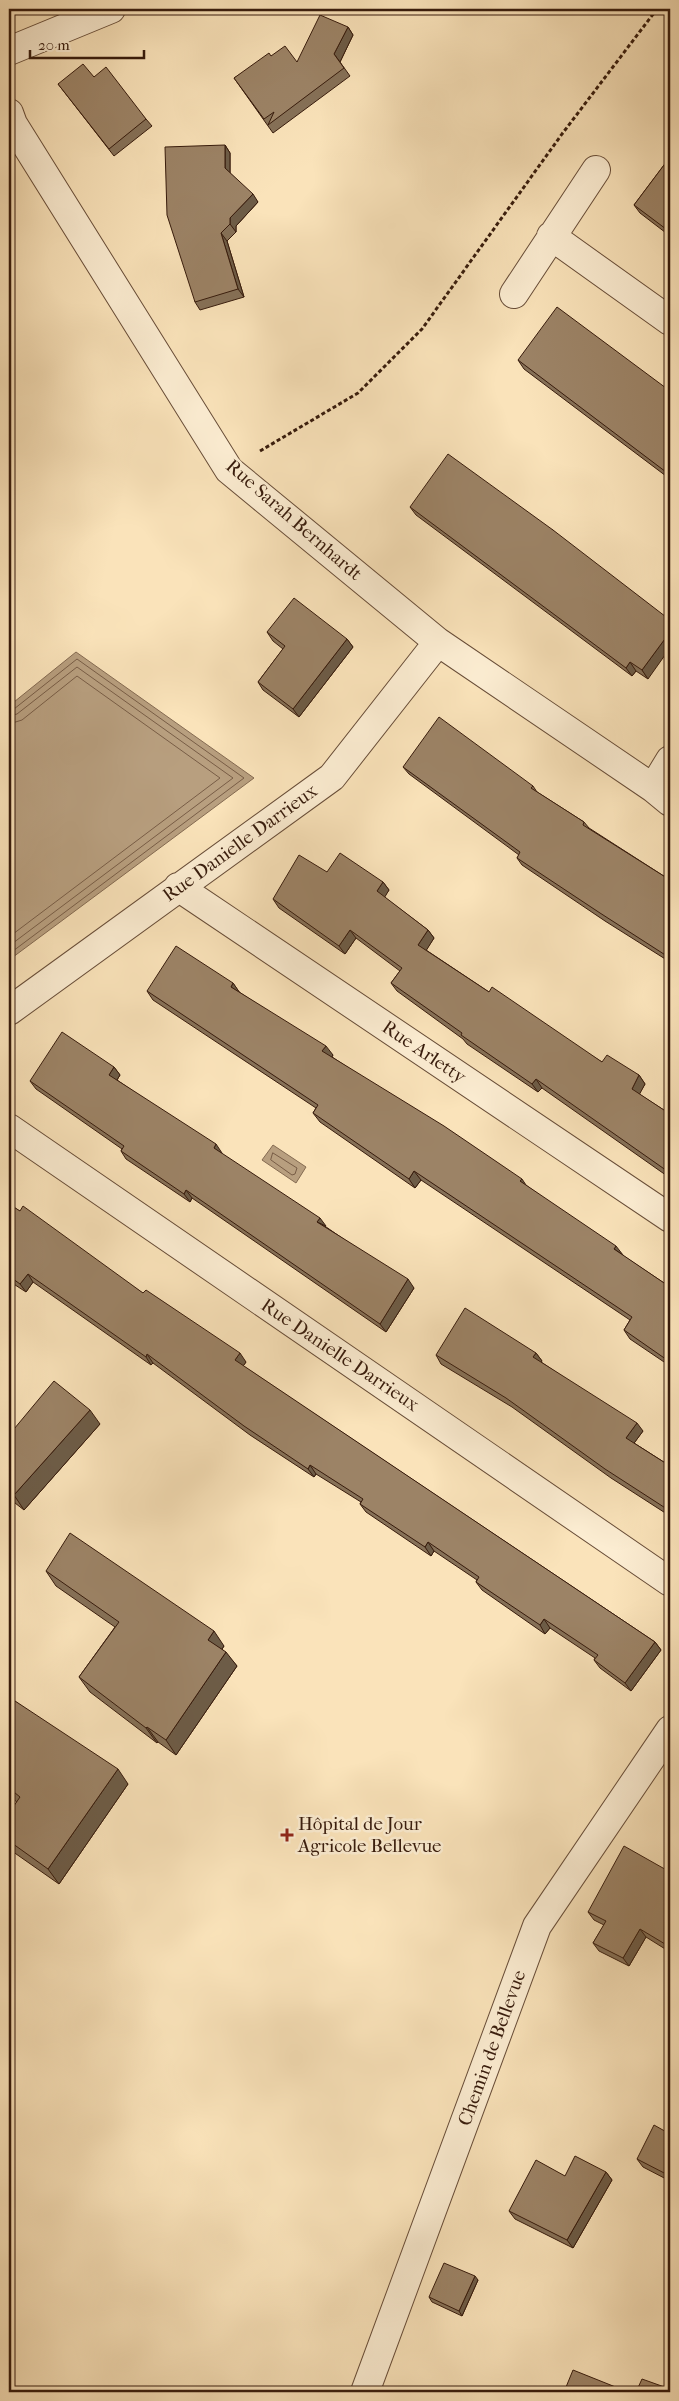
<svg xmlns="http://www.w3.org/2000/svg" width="679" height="2401" font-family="'IM FELL French Canon',serif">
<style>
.water{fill:#b89f7f;stroke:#846a51}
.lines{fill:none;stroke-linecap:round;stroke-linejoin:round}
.shore{stroke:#785d46;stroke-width:1}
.minor-casing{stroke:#684d38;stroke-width:30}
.path{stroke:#371b0c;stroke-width:3;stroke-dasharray:4 2.5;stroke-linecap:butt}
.minor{stroke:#fcedd2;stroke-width:28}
.wall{fill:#867158;stroke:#371b0c}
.shaded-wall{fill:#6d5c47;stroke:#371b0c}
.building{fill:#9c8366;stroke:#371b0c}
.poi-dot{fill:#8f2418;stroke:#fcedd2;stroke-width:2}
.labels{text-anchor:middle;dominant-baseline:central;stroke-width:5;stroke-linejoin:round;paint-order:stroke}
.street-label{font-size:19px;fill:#371b0c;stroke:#fcedd2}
.poi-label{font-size:19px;fill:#371b0c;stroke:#fcedd2;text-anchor:start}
</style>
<rect width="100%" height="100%" fill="#fae3ba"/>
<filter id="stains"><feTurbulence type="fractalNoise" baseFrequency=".004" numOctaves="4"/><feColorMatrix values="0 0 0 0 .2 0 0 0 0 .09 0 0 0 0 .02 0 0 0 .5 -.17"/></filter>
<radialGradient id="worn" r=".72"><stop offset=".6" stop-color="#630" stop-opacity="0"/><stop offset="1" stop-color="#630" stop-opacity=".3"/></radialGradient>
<path class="water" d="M76 652 254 778 9 960V706Z
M273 1145 306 1167 296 1183 262 1160Z"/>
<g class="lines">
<path class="shore" d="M9 710 14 709 77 659 244 778 9 954
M9 716 17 714 77 667 233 778 9 946
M9 724 22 720 77 676 220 778 9 937
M273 1153 297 1168 295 1174 292 1175 271 1160Z"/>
<defs>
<path id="minor" d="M9 51 111 9
M9 113 13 124 229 470 438 642 653 788 670 802
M551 236 670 321
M514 294 596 170
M653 788 670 760
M178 887 670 1218
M9 1011 332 777 438 642
M9 1128 670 1582
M365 2392 537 1926 670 1730"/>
</defs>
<use href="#minor" class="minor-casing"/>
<path class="path" d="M260 451 358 393 422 329 562 134 657 9"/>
<use href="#minor" class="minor"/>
</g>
<path class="wall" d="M348 27 353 35 340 62 350 76 273 133 234 78 271 56 297 62Z
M94 77 146 119 152 126 114 156 58 84Z
M225 145 230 153V173L258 202 236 226V232L227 241 244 297 200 310 195 302Z
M670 157V236L640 213 634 205Z
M518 360 670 391V479L524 369Z
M410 507 553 530 648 679 636 671 632 676 416 515Z
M267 632 347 639 353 647 299 717 263 690 258 682 283 649 273 641Z
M403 767 533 786 537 792 584 822 589 828 670 880V962L605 921 522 865 517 858 519 855 409 774Z
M327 872 383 882 389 890 384 897 428 930 434 938 426 950 489 992 602 1062 639 1075 645 1084 639 1094 670 1114V1178L542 1088 538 1092 467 1044 463 1039 397 991 391 983 400 971 356 938 345 954 279 908 273 899Z
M233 983 239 992 333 1055 332 1057 527 1186 622 1255 670 1287V1366L630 1339 624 1330 630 1320 421 1180 415 1188 320 1122 313 1113 316 1108 153 1000 147 991Z
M114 1067 120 1075 117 1080 222 1153 221 1154 414 1288 386 1332 192 1198 190 1202 126 1159 121 1151 122 1149 36 1089 30 1081Z
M9 1204 246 1362 243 1366 655 1642 661 1650 631 1691 600 1668 594 1660 595 1658 550 1628 545 1634 482 1590 476 1582 477 1580 434 1551 431 1556 366 1512 360 1504 361 1502 316 1474 314 1477 250 1435 153 1363 151 1365 33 1282 26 1292 9 1281Z
M536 1353 542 1361 541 1362 643 1431 634 1443 670 1466V1516L611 1478 512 1407 441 1364 436 1355Z
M100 1424 24 1510 15 1503 9 1510V1435Z
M46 1571 224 1646 222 1649 237 1666 176 1755 158 1742 157 1743 90 1692 79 1677 115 1627 56 1586Z
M9 1697 128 1784 59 1884 9 1849V1813L17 1802 9 1796Z
M670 1872V1952L646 1937 629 1966 599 1951 593 1943 604 1925 594 1920 588 1912Z
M670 2134V2181L643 2167 637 2159Z
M606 2172 612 2180 573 2248 515 2219 509 2211Z
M478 2280 462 2316 432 2302 429 2297Z"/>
<path class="shaded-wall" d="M348 27 353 35 340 62 334 54Z
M225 145 230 153V176L225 168Z
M253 194 258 202 236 226V232L230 224V218Z
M221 233 227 241 244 297 238 289Z
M670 632V648L648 679 642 670Z
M347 639 353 647 299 717 293 709Z
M630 662 636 671 632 676 626 668Z
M383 882 389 890 383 900 377 891Z
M350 930 356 938 345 954 339 946Z
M428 930 434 938 424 954 418 945Z
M233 983 240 993 231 987Z
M326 1046 333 1055 329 1060 322 1051Z
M114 1067 120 1075 115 1083 109 1075Z
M639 1075 645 1084 638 1097 632 1089Z
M536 1079 542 1088 538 1092 532 1084Z
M216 1144 222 1153 219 1157 214 1148Z
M414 1171 421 1180 415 1188 409 1179Z
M522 1179 528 1188 520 1181Z
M186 1190 192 1198 190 1202 184 1194Z
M320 1218 326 1226 317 1222Z
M616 1246 623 1255 614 1249Z
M28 1274 33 1282 26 1292 20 1284Z
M408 1279 414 1288 386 1332 380 1324Z
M240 1353 246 1362 241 1369 235 1360Z
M536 1353 542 1361 539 1366 533 1357Z
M147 1354 153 1363 151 1365 146 1357Z
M90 1410 100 1424 24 1510 14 1495Z
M637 1423 643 1431 632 1446 626 1438Z
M310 1465 316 1474 314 1477 308 1469Z
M9 1495 15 1503 9 1510Z
M428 1542 434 1551 431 1556 425 1547Z
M544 1619 550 1628 545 1634 540 1625Z
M214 1631 224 1646 218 1655 208 1640Z
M655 1642 661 1650 631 1691 625 1683Z
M226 1652 237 1666 176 1755 166 1740Z
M147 1727 158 1742 157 1743 146 1728Z
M118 1769 128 1784 59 1884 48 1869Z
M9 1857 12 1861 9 1866Z
M640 1929 646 1937 629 1966 623 1958Z
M606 2172 612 2180 573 2248 567 2240Z
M475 2276 478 2280 462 2316 459 2311Z"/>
<path class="building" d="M320 15 348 27 334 54 344 68 268 125 274 112 264 119 234 78 269 53 271 56 285 46 297 62Z
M83 64 94 77 106 67 146 119 109 149 58 84Z
M225 145V168L253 194 230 218V224L221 233 238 289 195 302 167 215 165 147Z
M670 157V232L634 205Z
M557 307 670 391V475L518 360Z
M448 454 553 530 670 620V632L642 670 630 662 626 668 410 507Z
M294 598 347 639 293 709 258 682 285 646 267 632Z
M439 717 533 786 531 788 584 822 583 825 670 880V958L600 913 517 858 520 852 403 767Z
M340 853 383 882 377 891 428 930 418 945 489 992 492 987 602 1062 607 1055 639 1075 632 1089 670 1114V1173L536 1079 532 1084 461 1035 462 1033 391 983 402 968 350 930 339 946 273 899 299 855 327 872Z
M176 946 233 983 231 987 326 1046 322 1051 444 1126 522 1179 520 1181 616 1246 614 1249 670 1287V1362L624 1330 632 1317 414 1171 409 1179 313 1113 318 1105 147 991Z
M62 1032 114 1067 109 1075 216 1144 214 1148 320 1218 317 1222 408 1279 380 1324 186 1190 184 1194 121 1151 124 1146 30 1081Z
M9 1204 20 1211 23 1206 143 1293 146 1290 240 1353 235 1360 655 1642 625 1683 594 1660 598 1655 544 1619 540 1625 476 1582 479 1577 428 1542 425 1547 360 1504 363 1499 310 1465 308 1469 244 1426 147 1354 146 1357 28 1274 20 1284 9 1276Z
M465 1308 536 1353 533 1357 637 1423 626 1438 670 1466V1511L605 1469 506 1398 436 1355Z
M54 1381 90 1410 14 1495 9 1492V1435Z
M70 1533 214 1631 208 1640 226 1652 166 1740 147 1727 146 1728 79 1677 119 1622 46 1571Z
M9 1697 118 1769 48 1869 9 1841V1813L20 1797 9 1788Z
M624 1846 670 1872V1947L640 1929 623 1958 593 1943 606 1921 588 1912Z
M654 2125 670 2134V2176L637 2159Z
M575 2156 606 2172 567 2240 509 2211 536 2160 565 2176Z
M444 2263 475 2276 459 2311 429 2297Z
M573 2370 628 2392H564Z
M642 2379 670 2389V2392H636Z"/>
<path class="poi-dot" d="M284.5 1827.5h5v5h5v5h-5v5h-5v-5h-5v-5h5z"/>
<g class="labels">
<g class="street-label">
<text transform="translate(294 520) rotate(41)">Rue Sarah Bernhardt</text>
<text transform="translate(240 843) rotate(-36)">Rue Danielle Darrieux</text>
<text transform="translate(424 1052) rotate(34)">Rue Arletty</text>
<text transform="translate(340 1355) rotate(34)">Rue Danielle Darrieux</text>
<text transform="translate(492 2048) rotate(-70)">Chemin de Bellevue</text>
</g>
<g class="poi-label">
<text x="298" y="1824">Hôpital de Jour<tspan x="298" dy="22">Agricole Bellevue</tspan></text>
</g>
</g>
<rect width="679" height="2401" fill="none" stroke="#fae3ba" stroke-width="30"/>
<rect x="10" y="10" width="659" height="2381" fill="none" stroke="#371b0c" stroke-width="2.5"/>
<rect x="15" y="15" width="649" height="2371" fill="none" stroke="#371b0c"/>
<path d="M30 50v8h114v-8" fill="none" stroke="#371b0c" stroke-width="2.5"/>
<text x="38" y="50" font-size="15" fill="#371b0c" stroke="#fcedd2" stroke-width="4" paint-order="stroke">20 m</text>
<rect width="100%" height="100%" filter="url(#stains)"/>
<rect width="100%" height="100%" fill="url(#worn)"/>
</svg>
